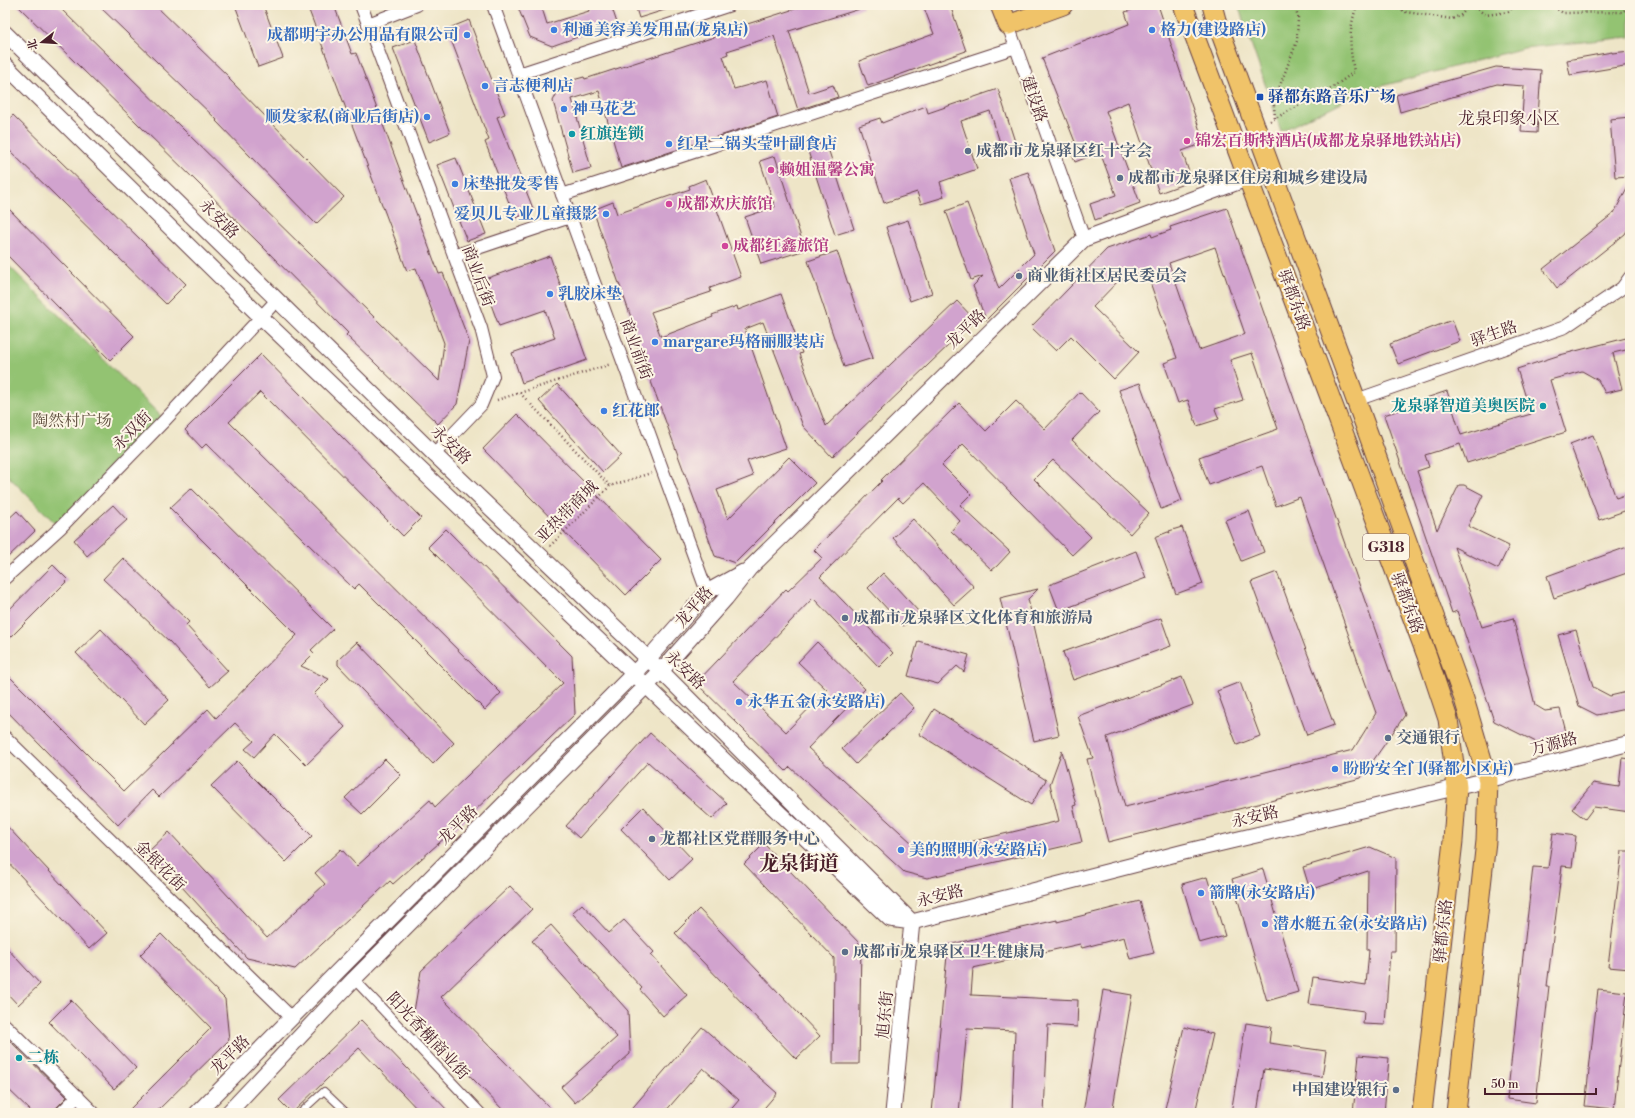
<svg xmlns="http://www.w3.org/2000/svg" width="1635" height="1118" font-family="'Libre Bodoni','Noto Serif SC',serif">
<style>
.green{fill:#93c372;stroke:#6e714e}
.building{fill:#d1a3ce;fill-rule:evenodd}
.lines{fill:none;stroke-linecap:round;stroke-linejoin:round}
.service-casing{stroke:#633d42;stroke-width:8}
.pedestrian-casing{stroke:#633d42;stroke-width:11}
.minor-casing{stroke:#633d42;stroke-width:14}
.tertiary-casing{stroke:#633d42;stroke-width:17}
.trunk-casing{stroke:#633d42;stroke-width:21}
.path{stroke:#633d42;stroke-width:2.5;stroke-dasharray:1 3;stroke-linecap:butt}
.service{stroke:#fff;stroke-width:6}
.pedestrian{stroke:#fff;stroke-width:9}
.minor{stroke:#fff;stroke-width:12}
.tertiary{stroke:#fff;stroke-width:15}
.trunk{stroke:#f0c369;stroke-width:19}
.shop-dot{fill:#3f7fe0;stroke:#fcf5e5;stroke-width:1.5}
.transit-dot{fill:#1a4fb4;stroke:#fcf5e5;stroke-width:1.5}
.culture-dot{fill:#0f9aa8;stroke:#fcf5e5;stroke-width:1.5}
.hotel-dot{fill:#d1479c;stroke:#fcf5e5;stroke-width:1.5}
.service-dot{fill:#5c6f8a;stroke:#fcf5e5;stroke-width:1.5}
.labels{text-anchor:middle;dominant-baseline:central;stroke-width:4;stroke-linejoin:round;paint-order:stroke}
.shield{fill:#fcf5e5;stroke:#7f5f63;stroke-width:1}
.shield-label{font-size:15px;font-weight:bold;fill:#4a1f2b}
.shop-label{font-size:16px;font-weight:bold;fill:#366cbe;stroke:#fcf5e5;text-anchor:start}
.transit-label{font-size:16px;font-weight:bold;fill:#164399;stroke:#fcf5e5;text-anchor:start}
.street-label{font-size:16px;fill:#4a1f2b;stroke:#fcf5e5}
.culture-label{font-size:16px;font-weight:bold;fill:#0d838f;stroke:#fcf5e5;text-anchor:start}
.hotel-label{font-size:16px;font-weight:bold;fill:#b23c85;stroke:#fcf5e5;text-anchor:start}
.service-label{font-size:16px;font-weight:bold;fill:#4e5e75;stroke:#fcf5e5;text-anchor:start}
.park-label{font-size:16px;fill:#605040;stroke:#fcf5e5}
.neighbourhood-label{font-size:17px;fill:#4a1f2b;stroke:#fcf5e5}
.district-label{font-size:20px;font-weight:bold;fill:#4a1f2b;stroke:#fcf5e5}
</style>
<rect width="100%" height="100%" fill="#fcf5e5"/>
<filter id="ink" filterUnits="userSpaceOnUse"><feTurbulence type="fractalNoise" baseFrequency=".025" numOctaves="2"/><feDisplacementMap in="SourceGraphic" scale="8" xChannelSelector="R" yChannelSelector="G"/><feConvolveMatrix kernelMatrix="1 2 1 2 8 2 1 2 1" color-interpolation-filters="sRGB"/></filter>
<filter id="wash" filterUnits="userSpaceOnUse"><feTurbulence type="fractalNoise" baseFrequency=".012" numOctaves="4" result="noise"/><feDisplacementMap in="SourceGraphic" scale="16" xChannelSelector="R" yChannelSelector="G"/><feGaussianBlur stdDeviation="0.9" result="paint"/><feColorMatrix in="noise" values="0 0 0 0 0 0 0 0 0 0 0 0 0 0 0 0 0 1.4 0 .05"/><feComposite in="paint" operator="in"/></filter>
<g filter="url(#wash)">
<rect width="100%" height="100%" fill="#eee5c7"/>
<path class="green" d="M1238 5H1630V37L1524 48 1356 93 1336 105 1281 131Z
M5 262 165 420 60 528 5 473Z"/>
<g id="blocks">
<path class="building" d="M17 5H57L439 381 444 343 416 268 407 271 307 5H334L352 54 356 53 439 274 443 273 469 341 457 404 438 424 346 335 348 333 259 243Z
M98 5H155L230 78 229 79 344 197 316 224 216 121 217 120Z
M235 5H263L283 58 258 67Z
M517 5H541L547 24 589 11 587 5H611L617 23 552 46 530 37Z
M635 5H670L671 8 639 18Z
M807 5H862L863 8 789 31 809 93 833 85 838 97 798 110 774 36 727 51 728 54 723 56 734 89 767 80 778 117 621 168 599 91 572 99 591 168 573 173 553 101 562 83 584 77 585 79 739 29 738 27Z
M923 5H950L966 51 868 86 859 61 934 34Z
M1147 5H1158L1204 143 1182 151 1192 181 1159 193 1128 102 1106 111 1140 203 1095 220 1090 204 1116 195 1100 152 1075 162 1068 144 1075 142 1042 58 1129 24 1125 12Z
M469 20 505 114 497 117 534 211 515 218 485 142 489 140 447 29Z
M415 40 450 133 429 142 393 48Z
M1630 51V65L1570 75 1567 60 1612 52V53Z
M1496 67 1541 70 1537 133 1521 132 1524 86 1497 84 1400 112 1396 95Z
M998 89 1017 148 1003 152 990 111 961 121 977 169 940 182 944 197 921 204 917 192 884 203 859 125 880 118 882 123 926 106 928 113Z
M13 115 186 284 166 304 5 146V124Z
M1630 117V176L1615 177 1610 119Z
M826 142 854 229 835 235 807 148Z
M775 156 805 250 761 264 745 217 775 207 760 161Z
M456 158 486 234 467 241 437 165Z
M1028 172 1055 251 986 320 973 286 983 276 971 280 946 211 967 203 999 289 1034 254 1009 178Z
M706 179 741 277 710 288 711 292 651 312 661 337 713 317 712 315 737 306 738 310 781 294 802 353 799 354 826 426 957 301 975 320 832 457 803 426 763 322 745 329 786 448 747 461 753 476 717 490 728 519 789 457 815 483 735 563 715 556 635 338 638 337 593 210 613 202 617 214 690 189 689 186Z
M1630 182V225L1625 234 1557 288 1543 269 1614 213Z
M5 205 134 336 110 360 5 253Z
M1227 208 1405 715 1361 778 1108 842 1087 759 1093 758 1078 716 1182 677 1193 705 1107 737 1125 807 1353 750 1376 713 1300 497 1276 506 1262 466 1209 485 1199 457 1278 429 1252 353 1230 360 1243 400 1215 409 1219 419 1197 426 1188 400 1178 403 1164 363 1177 358 1146 271 1119 280 1093 307 1139 352 1114 379 1071 336 1056 351 1031 327 1107 249 1151 234 1152 237 1171 230 1170 227ZM1215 247 1245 334 1199 350 1169 263Z
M908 220 932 293 910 301 886 227Z
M837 251 873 358 844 367 808 261Z
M550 256 587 360 522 383 512 353 555 338 545 310 499 326 482 280Z
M1452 320 1460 341 1398 364 1390 344Z
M1630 337V349L1613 353 1622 389 1605 393 1598 380 1582 371 1550 380 1566 432 1467 463 1460 444 1425 455 1429 467 1417 471 1437 530 1459 485H1464L1483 495 1468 526 1509 546 1498 569 1454 547 1482 627 1513 618 1535 705 1545 711 1560 709 1567 736 1536 742 1494 721 1457 611 1452 613 1384 415 1427 401 1426 398 1447 391 1461 435 1531 414 1517 369 1560 355Z
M261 354 421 518 403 536 260 392 229 422 501 693 485 710 359 584 354 589 206 444 202 448 185 430Z
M1140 383 1182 501 1161 509 1119 390Z
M557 384 621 455 603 472 539 401Z
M1080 392 1099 412 1072 440 1149 513 1130 534 1053 460 1034 479 1091 537 1072 555 963 444 942 465 971 494 960 505 1010 552 997 566 992 570 951 531 960 521 924 483 903 503 898 498 820 577 893 653 879 667 813 598 733 681 786 732 827 690 798 662 817 642 865 689 808 748 923 853 1059 821 1050 784 1062 751 1076 805 1073 806 1082 842 927 878 904 872 790 767 786 771 696 683 786 589 788 591 822 558 814 550 882 481 881 480 959 403 986 431 1016 401 1045 429Z
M517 414 661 560 626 595 483 449Z
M1593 435 1616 498 1630 493V509L1599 520 1570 444Z
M191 488 333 629 311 650 314 653 301 666 329 679 314 694 345 727 306 765 275 734 254 757 245 749 254 741 235 723 159 797 152 790 118 825 5 709V672L124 791 208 709 216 718 297 635 170 508Z
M113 505 127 520 87 556 74 540Z
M17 511 35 531 5 560V522Z
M1249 511 1264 552 1241 561 1225 520Z
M913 519 974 587 954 605 893 538Z
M1182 527 1203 584 1176 594 1155 537 1168 532 1170 533 1169 531Z
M446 529 572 656 575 714 466 819 393 884 390 881 295 969 247 958 149 851 169 832 267 938 325 884 315 873 341 849 357 866 430 800 435 807 563 683 428 547Z
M1630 546V572L1554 598 1547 576Z
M1136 551 1146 578 1059 611 1049 585Z
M123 558 189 622 186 625 228 671 210 687 170 642 103 579Z
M53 565 68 580 5 643V614Z
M1277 572 1334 725 1307 735 1251 582Z
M883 573 919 612 903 626 868 588Z
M1038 589 1028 599 1059 735 1034 741 1000 598Z
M1161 618 1171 646 1073 680 1063 652Z
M101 629 169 700 144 724 76 653Z
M1576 630 1593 687 1610 696 1627 692 1630 708 1597 715 1579 706 1558 635Z
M918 641 969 655 964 672 957 666 938 684 908 676Z
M357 642 454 743 433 764 338 665V660Z
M1240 682 1260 736 1237 745 1217 691Z
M900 693 914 708 856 764 842 749Z
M934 709 1046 780 1031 805 919 734Z
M650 733 727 803 712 819 648 762 579 838 566 826Z
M1622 758 1630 759V812L1594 807 1585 819 1572 809 1593 783 1619 787Z
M385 759 401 775 362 814 345 798Z
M237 761 312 836 286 862 211 786Z
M643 807 692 859 670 880 621 829Z
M5 824 107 933 89 949 5 859Z
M1553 833 1576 836 1572 867 1562 866 1547 986H1549L1536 1103 1507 1099 1533 867 1548 868Z
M764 844 861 945 859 1064H833L834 958 744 864Z
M1370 847 1396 858 1395 951H1390L1385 1025 1363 1024 1364 1011 1309 1004 1313 977 1366 985 1369 950H1367L1368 871 1310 890 1303 867Z
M1622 851H1630V969L1608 967Z
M1263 869 1298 992 1267 1001 1232 879Z
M1207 877 1225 936 1199 943 1182 884Z
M510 886 532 909 441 997 555 1113H506L413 1017 421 971Z
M1140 901 1154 953 1130 959 1124 937 1082 948 1080 944 973 968 971 995 1078 1000 1077 1027 1048 1025 1044 1113H1012L1015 1031 967 1029 959 1113H932L948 945 1057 920V922Z
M582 904 609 933 624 920 654 952 651 955 687 995 663 1016 640 990 642 988 572 913Z
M699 909 820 1036 796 1059 675 933Z
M551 925 628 1011 630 1054 575 1103 561 1087 617 1037 532 941Z
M161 934 225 999 229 1040 155 1113H126L211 1028 140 955Z
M5 946 40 984 18 1005 5 991Z
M1598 989 1627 992 1614 1109 1585 1106Z
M1103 990 1132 995 1112 1113H1083Z
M71 1000 136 1068 114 1089 49 1022Z
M361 1020 450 1113H421L359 1048 292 1113 279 1100Z
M1246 1023 1271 1027 1269 1043 1326 1051 1322 1077 1264 1069 1257 1113H1231Z
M702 1027 777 1093 760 1113H728L739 1100 703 1068 664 1113H628Z
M1184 1027 1213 1034 1195 1113H1164Z
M5 1036 67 1097 56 1108 54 1113H33L5 1086Z
M1359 1055 1389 1058 1384 1113H1353Z"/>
</g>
</g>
<g filter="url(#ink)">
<use href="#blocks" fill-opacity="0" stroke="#633d42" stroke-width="1"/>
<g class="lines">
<defs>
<path id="service" d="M300 1113 324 1091 347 1113"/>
<path id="pedestrian" d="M354 979 481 1113"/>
<path id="minor" d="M361 5 481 328 493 376 481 405 434 454
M493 5 707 592
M368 24 417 5
M1008 25 1084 239
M519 74 730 5
M562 195 1016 47
M454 256 570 217
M1356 400 1565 327 1622 288 1630 277
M5 578 60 528 165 420 276 301
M5 737 292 1018
M5 1025 94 1113
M61 1113 78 1096"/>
<path id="tertiary" d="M5 33 434 454 661 671 912 922
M5 65 261 317 890 919 912 922 1184 852 1488 780 1630 743
M197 1113 648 659 707 592 743 572
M228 1113 354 979 661 671 726 598 749 569 1084 239 1249 178
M893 1113 912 922"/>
<path id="trunk" d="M1000 5 1008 25 1063 5
M1183 5 1427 656 1448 719 1457 787 1453 841 1422 1113
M1212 5 1216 20 1356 400 1464 699 1488 780 1486 841 1456 1113"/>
</defs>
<use href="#service" class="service-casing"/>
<use href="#pedestrian" class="pedestrian-casing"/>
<use href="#minor" class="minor-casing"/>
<use href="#tertiary" class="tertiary-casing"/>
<use href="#trunk" class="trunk-casing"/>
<path class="path" d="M1391 5 1406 12 1452 19 1461 15 1470 5
M1471 5 1486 15 1508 12 1515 5
M1551 5 1563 13 1623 12 1630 5
M1275 118 1274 106 1276 96 1297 41 1298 17 1294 5
M1270 121 1335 86 1354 72C1350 48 1348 33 1356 8L1371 5
M520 393 610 486 651 473
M497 400 611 364
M550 546 610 486"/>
<use href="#service" class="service"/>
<use href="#pedestrian" class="pedestrian"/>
<use href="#minor" class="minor"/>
<use href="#tertiary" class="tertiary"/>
<use href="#trunk" class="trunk"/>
</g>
</g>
<g class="shop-dot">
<circle cx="554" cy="30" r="4"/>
<circle cx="1152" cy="30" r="4"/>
<circle cx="467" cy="35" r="4"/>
<circle cx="485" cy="86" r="4"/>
<circle cx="564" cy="109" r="4"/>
<circle cx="427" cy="117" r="4"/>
<circle cx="669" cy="144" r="4"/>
<circle cx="455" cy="184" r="4"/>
<circle cx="606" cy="214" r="4"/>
<circle cx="550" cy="294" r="4"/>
<circle cx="655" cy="342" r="4"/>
<circle cx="604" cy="411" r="4"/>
<circle cx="739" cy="702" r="4"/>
<circle cx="1335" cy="769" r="4"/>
<circle cx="901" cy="850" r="4"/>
<circle cx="1201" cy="893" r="4"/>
<circle cx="1265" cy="924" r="4"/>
</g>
<rect class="transit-dot" x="1256" y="93" width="8" height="8" rx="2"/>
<g class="culture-dot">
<circle cx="572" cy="134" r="4"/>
<circle cx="1543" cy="406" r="4"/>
<circle cx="19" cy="1058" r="4"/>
</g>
<g class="hotel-dot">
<circle cx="1187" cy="141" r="4"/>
<circle cx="771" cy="170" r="4"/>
<circle cx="669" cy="204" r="4"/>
<circle cx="725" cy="246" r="4"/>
</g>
<g class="service-dot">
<circle cx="968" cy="151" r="4"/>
<circle cx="1120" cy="178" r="4"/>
<circle cx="1019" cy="276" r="4"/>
<circle cx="845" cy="618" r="4"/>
<circle cx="1388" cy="738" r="4"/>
<circle cx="652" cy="839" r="4"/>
<circle cx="845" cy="952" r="4"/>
<circle cx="1396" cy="1090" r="4"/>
</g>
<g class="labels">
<rect class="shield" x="1363" y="534" width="46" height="26" rx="3"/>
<g class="shield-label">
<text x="1386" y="547">G318</text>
</g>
<g class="shop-label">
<text x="562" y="30">利通美容美发用品(龙泉店)</text>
<text x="1160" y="30">格力(建设路店)</text>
<text x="459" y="35" text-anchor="end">成都明宇办公用品有限公司</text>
<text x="493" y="86">言志便利店</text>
<text x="572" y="109">神马花艺</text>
<text x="419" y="117" text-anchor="end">顺发家私(商业后街店)</text>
<text x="677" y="144">红星二锅头莹叶副食店</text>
<text x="463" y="184">床垫批发零售</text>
<text x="598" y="214" text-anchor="end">爱贝儿专业儿童摄影</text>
<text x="558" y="294">乳胶床垫</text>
<text x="663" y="342">margare玛格丽服装店</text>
<text x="612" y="411">红花郎</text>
<text x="747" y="702">永华五金(永安路店)</text>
<text x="1343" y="769">盼盼安全门(驿都小区店)</text>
<text x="909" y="850">美的照明(永安路店)</text>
<text x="1209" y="893">箭牌(永安路店)</text>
<text x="1273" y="924">潜水艇五金(永安路店)</text>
</g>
<g class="transit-label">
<text x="1268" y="97">驿都东路音乐广场</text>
</g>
<g class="street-label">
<text transform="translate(1034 99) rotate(71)">建设路</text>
<text transform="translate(219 219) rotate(45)">永安路</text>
<text transform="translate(478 276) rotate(70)">商业后街</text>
<text transform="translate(1294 300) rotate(70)">驿都东路</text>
<text transform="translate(966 329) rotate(-45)">龙平路</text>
<text transform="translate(1494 334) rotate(-19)">驿生路</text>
<text transform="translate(636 349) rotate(70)">商业前街</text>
<text transform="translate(132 431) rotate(-46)">永双街</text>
<text transform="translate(451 445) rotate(44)">永安路</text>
<text transform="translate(567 512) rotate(-45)">亚热带商城</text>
<text transform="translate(1407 603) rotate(70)">驿都东路</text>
<text transform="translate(694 607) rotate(-49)">龙平路</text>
<text transform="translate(685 670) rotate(44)">永安路</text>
<text transform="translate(1554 744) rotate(-15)">万源路</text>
<text transform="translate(1255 817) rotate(-13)">永安路</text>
<text transform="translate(458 825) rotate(-45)">龙平路</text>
<text transform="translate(160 866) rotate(45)">金银花街</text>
<text transform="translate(940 896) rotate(-14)">永安路</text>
<text transform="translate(1443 931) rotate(-84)">驿都东路</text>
<text transform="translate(885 1015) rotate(-84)">旭东街</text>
<text transform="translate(428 1036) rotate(47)">阳光香榭商业街</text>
<text transform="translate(230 1055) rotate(-45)">龙平路</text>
</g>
<g class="culture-label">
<text x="580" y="134">红旗连锁</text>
<text x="1535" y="406" text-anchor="end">龙泉驿智道美奥医院</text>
<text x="27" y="1058">二栋</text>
</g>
<g class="hotel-label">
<text x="1195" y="141">锦宏百斯特酒店(成都龙泉驿地铁站店)</text>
<text x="779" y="170">赖姐温馨公寓</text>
<text x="677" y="204">成都欢庆旅馆</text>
<text x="733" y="246">成都红鑫旅馆</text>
</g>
<g class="service-label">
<text x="976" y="151">成都市龙泉驿区红十字会</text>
<text x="1128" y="178">成都市龙泉驿区住房和城乡建设局</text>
<text x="1027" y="276">商业街社区居民委员会</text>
<text x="853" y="618">成都市龙泉驿区文化体育和旅游局</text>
<text x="1396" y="738">交通银行</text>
<text x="660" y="839">龙都社区党群服务中心</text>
<text x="853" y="952">成都市龙泉驿区卫生健康局</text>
<text x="1388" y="1090" text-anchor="end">中国建设银行</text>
</g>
<g class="park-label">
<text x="72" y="421">陶然村广场</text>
</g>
<g class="neighbourhood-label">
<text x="1509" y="119">龙泉印象小区</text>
</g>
<g class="district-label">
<text x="799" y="864">龙泉街道</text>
</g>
</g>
<rect width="1635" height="1118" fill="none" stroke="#fcf5e5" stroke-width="20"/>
<g transform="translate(42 42) rotate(253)" stroke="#fcf5e5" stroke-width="3" paint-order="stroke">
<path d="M0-3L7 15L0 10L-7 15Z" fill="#4a1f2b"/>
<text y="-6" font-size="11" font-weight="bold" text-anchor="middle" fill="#4a1f2b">北</text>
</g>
<path d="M1485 1088v6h111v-6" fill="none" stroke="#4a1f2b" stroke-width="2"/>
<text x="1491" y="1088" font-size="12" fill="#4a1f2b" stroke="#fcf5e5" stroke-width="3" paint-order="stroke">50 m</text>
</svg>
